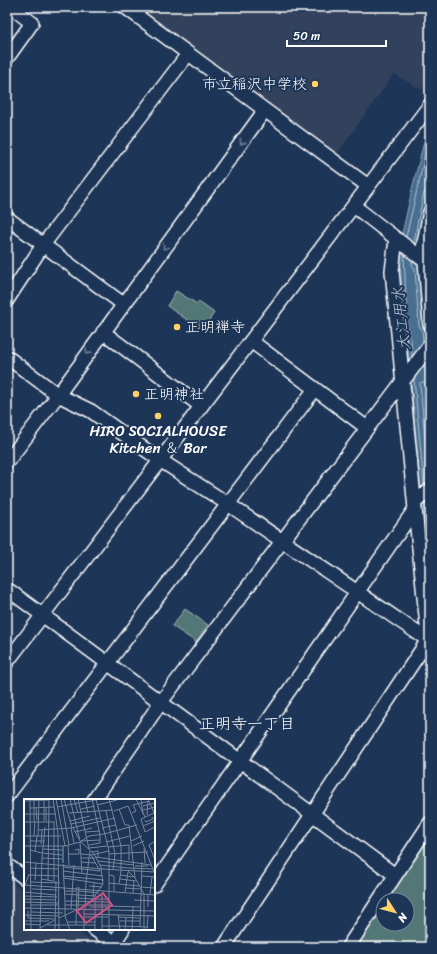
<svg xmlns="http://www.w3.org/2000/svg" width="437" height="954" font-family="Sriracha,'Klee One',sans-serif">
<style>
.built{fill:#30425c}
.green{fill:#537676;stroke:#a9baba}
.water{fill:#486e90;stroke:#91a8bc}
.lines{fill:none;stroke-linecap:round;stroke-linejoin:round}
.shore{stroke:#b6c5d3;stroke-width:1}
.minor-casing{stroke:#fff;stroke-width:16}
.minor{stroke:#1d3557;stroke-width:13}
.oneway{stroke:#6c7c92}
.poi-dot{fill:#ffd166;stroke:#1d3557;stroke-width:1.5}
.labels{text-anchor:middle;dominant-baseline:central;stroke-width:4;stroke-linejoin:round;paint-order:stroke}
.poi-label{font-size:15px;fill:#fff;stroke:#1d3557;text-anchor:start}
.water-label{font-size:16px;font-style:italic;fill:#b6c5d3;stroke:#1d3557}
.neighbourhood-label{font-size:16px;fill:#fff;stroke:#1d3557}
.inset-river{fill:none;stroke:#486e90;stroke-width:2}
.inset-road{fill:none;stroke:#77869a;stroke-width:1}
.view{fill:#d15284;fill-opacity:0.15;stroke:#d15284;stroke-width:2}
.inset-edge{fill:none;stroke:#fff;stroke-width:2}
</style>
<rect width="100%" height="100%" fill="#1d3557"/>
<filter id="ink" filterUnits="userSpaceOnUse"><feTurbulence type="fractalNoise" baseFrequency=".025" numOctaves="2"/><feDisplacementMap in="SourceGraphic" scale="8" xChannelSelector="R" yChannelSelector="G"/><feConvolveMatrix kernelMatrix="1 2 1 2 8 2 1 2 1" color-interpolation-filters="sRGB"/></filter>
<g filter="url(#ink)">
<path class="built" d="M138 7H430V79L422 90 394 74 337 154Z
M7 879 25 892V929H75L99 947H7Z"/>
<path class="green" d="M176 291 197 304 199 302 214 313 203 329 200 327 199 328 167 306Z
M185 609 208 625 196 642 172 626Z
M430 832V947H355L383 904V924H407V900H386Z"/>
<path class="water" d="M430 118V185L421 226 415 264 419 265 423 325 425 327 429 365 428 368 430 401V591L407 340 403 327 400 251 402 234 413 185Z"/>
<g class="lines">
<path class="shore" d="M406 237 430 134
M414 243 417 225 424 193 427 190 430 189
M404 254 407 326 411 339 412 356
M412 260V265L415 269 419 326 422 330 423 342
M414 379 424 485
M430 390H428L426 392 430 431
M429 483 420 383 422 382 430 384
M426 503 430 552"/>
<defs>
<path id="minor" d="M125 7 368 186
M7 58 32 23 14 9 15 7
M354 206 430 265
M7 218 123 304
M421 258 430 212
M425 261 430 324
M7 300 43 245 188 54
M103 332 201 406
M251 341 367 428
M7 357 58 395 91 411 160 460 228 504 428 640
M7 462 58 395 265 110
M415 502 430 490
M415 509 430 655
M7 589 395 875
M7 662 430 105
M7 796 315 389
M94 800 161 702 430 345
M7 865 25 878
M154 885 415 509 392 271 396 239
M94 929 119 947
M114 943 123 929
M224 947 428 640
M348 947 430 823"/>
</defs>
<use href="#minor" class="minor-casing"/>
<use href="#minor" class="minor"/>
</g>
<defs><path id="oneway-chevron" d="M-2-3.5L2.5 0L-2 3.5" fill="none" stroke-width="1.6" stroke-linecap="round" stroke-linejoin="round"/></defs>
<g class="oneway">
<use href="#oneway-chevron" transform="translate(242 142) rotate(126)"/>
<use href="#oneway-chevron" transform="translate(165 247) rotate(126)"/>
<use href="#oneway-chevron" transform="translate(88 352) rotate(125)"/>
</g>
</g>
<g class="poi-dot">
<circle cx="315" cy="84" r="4"/>
<circle cx="177" cy="327" r="4"/>
<circle cx="136" cy="394" r="4"/>
<circle cx="158" cy="416" r="4"/>
</g>
<g class="labels">
<g class="poi-label">
<text x="307" y="84" text-anchor="end">市立稲沢中学校</text>
<text x="185" y="327">正明禅寺</text>
<text x="144" y="394">正明神社</text>
<text x="158" y="431" text-anchor="middle">HIRO SOCIALHOUSE<tspan x="158" dy="17">Kitchen ＆ Bar</tspan></text>
</g>
<g class="water-label">
<text transform="translate(401 319) rotate(-96)">大江用水</text>
</g>
<g class="neighbourhood-label">
<text x="247" y="723">正明寺一丁目</text>
</g>
</g>
<g transform="translate(24 799)">
<rect width="131" height="131" fill="#1d3557"/>
<path class="inset-river" d="M39 47V64"/>
<path class="inset-road" d="M6 0 7 131M10 0V22M29 0 34 34 35 131M32 0 41 47M37 0 45 46M40 0 48 29M46 0 56 42 70 55 78 70M50 0 54 14M54 0 65 50M61 0 64 14M68 0 76 36M72 0 85 52V131M85 0 97 47V72M112 0 121 18M117 0 119 15M124 0 131 16M20 1V22M0 2 25 1M73 6 93 1M104 7 130 73M119 7 131 4M33 8 77 0M6 9 30 8M12 9 13 21M22 9V22M57 10 71 7M95 10 101 26H105L111 79M119 11 131 8M82 12 91 55 89 71M90 12 104 7M45 14 89 11M108 14 112 12 109 6 125 2M130 14 117 20 121 33 131 28M0 15H32M123 16 124 2M121 21 122 23 129 20 128 18M46 22 66 17M0 23H31M30 23V84M47 25 76 19M119 27 131 22M47 29 50 44M49 29 55 40M78 29 92 26M15 31 47 29 91 19M51 33 68 29M61 33 76 32M0 37H37M10 37 11 22M14 37 15 0M6 42H21M57 42 76 41M107 42 118 37M131 42 125 46 131 61M56 43 58 74M82 43 106 37M17 45 18 31M44 46 45 66M65 46 76 44V36M105 46V61M0 47H41L56 43 65 37 80 35 113 26M109 47 120 42M84 48 105 46M65 49 83 47M120 49 121 64M19 50 38 51M6 51 18 54M11 52 13 37M68 53 74 52V58M18 54 38 56M44 55H55V50L51 51M57 55 67 56 85 52M85 55 124 53M67 56 76 72M72 58 127 66M18 59 38 60M57 59H71M74 62 110 66M0 63 78 70M57 63 72 64M39 65 41 102 85 103M76 66 104 69M111 67H124M39 68 58 70M6 69 35 70M104 69 129 70M58 70 76 72M78 70 131 73M39 72 79 77M104 72 111 79 120 95V131M5 76 35 77M85 76 90 77V92M96 76 109 78M39 77 80 81M118 77 131 78M40 79 79 85M17 80 29 82M96 80 112 82M11 81 12 64M24 81 25 0M7 83 36 84M62 83 66 52M85 84 115 87M95 84 97 72M1 86 131 96M65 87 78 88M117 88 131 89M0 89 5 75M102 89 116 90M8 90 33 91M40 92H53M55 92 75 94M0 93 32 96M101 93 104 73M109 94 110 81M40 95 72 97M126 95 128 78M78 96V131M0 97 33 98M69 97 70 84M54 99 69 100M0 100 32 101M71 100V131M71 100H85M110 101 131 102M41 102V106H85M0 103 35 104M66 103 79 85 77 70M7 106H35M41 106V117L46 131M85 107 116 108M66 108H85M124 108V95M0 109 131 112M47 110 50 66M54 110 55 88M61 111 62 83M0 112V128M4 112V119L31 120M7 113 39 114M60 115 131 117M94 115 96 131M0 116 35 117M60 118H84M94 118 116 119M35 119 52 111M0 122H25M96 122H116M43 123H71M1 125 16 126M23 126H71M52 126 53 88M78 127H96M96 127 124 128M116 128 118 63M16 129 31 121M16 130 18 59 21 28M0 131H67M31 131 32 82M60 131V111M101 131 102 118M108 131 109 108M123 131 124 116"/>
<path class="view" d="M79 94 88 106 62 124 53 112Z"/>
<rect width="131" height="131" class="inset-edge"/>
</g>
<rect width="437" height="954" fill="none" stroke="#1d3557" stroke-width="24"/>
<rect x="12" y="12" width="413" height="930" fill="none" stroke="#fff" stroke-width="1.5" filter="url(#ink)"/>
<g transform="translate(395 912) rotate(126)"><circle r="19" fill="#1d3557" stroke="#77869a"/>
<path d="M0-3L7 15L0 10L-7 15Z" fill="#ffd166"/>
<text y="-6" font-size="11" font-weight="bold" text-anchor="middle" fill="#ffffff">N</text>
</g>
<path d="M287 40v6h99v-6" fill="none" stroke="#ffffff" stroke-width="2"/>
<text x="293" y="40" font-size="12" fill="#ffffff" stroke="#1d3557" stroke-width="3" paint-order="stroke">50 m</text>
</svg>
